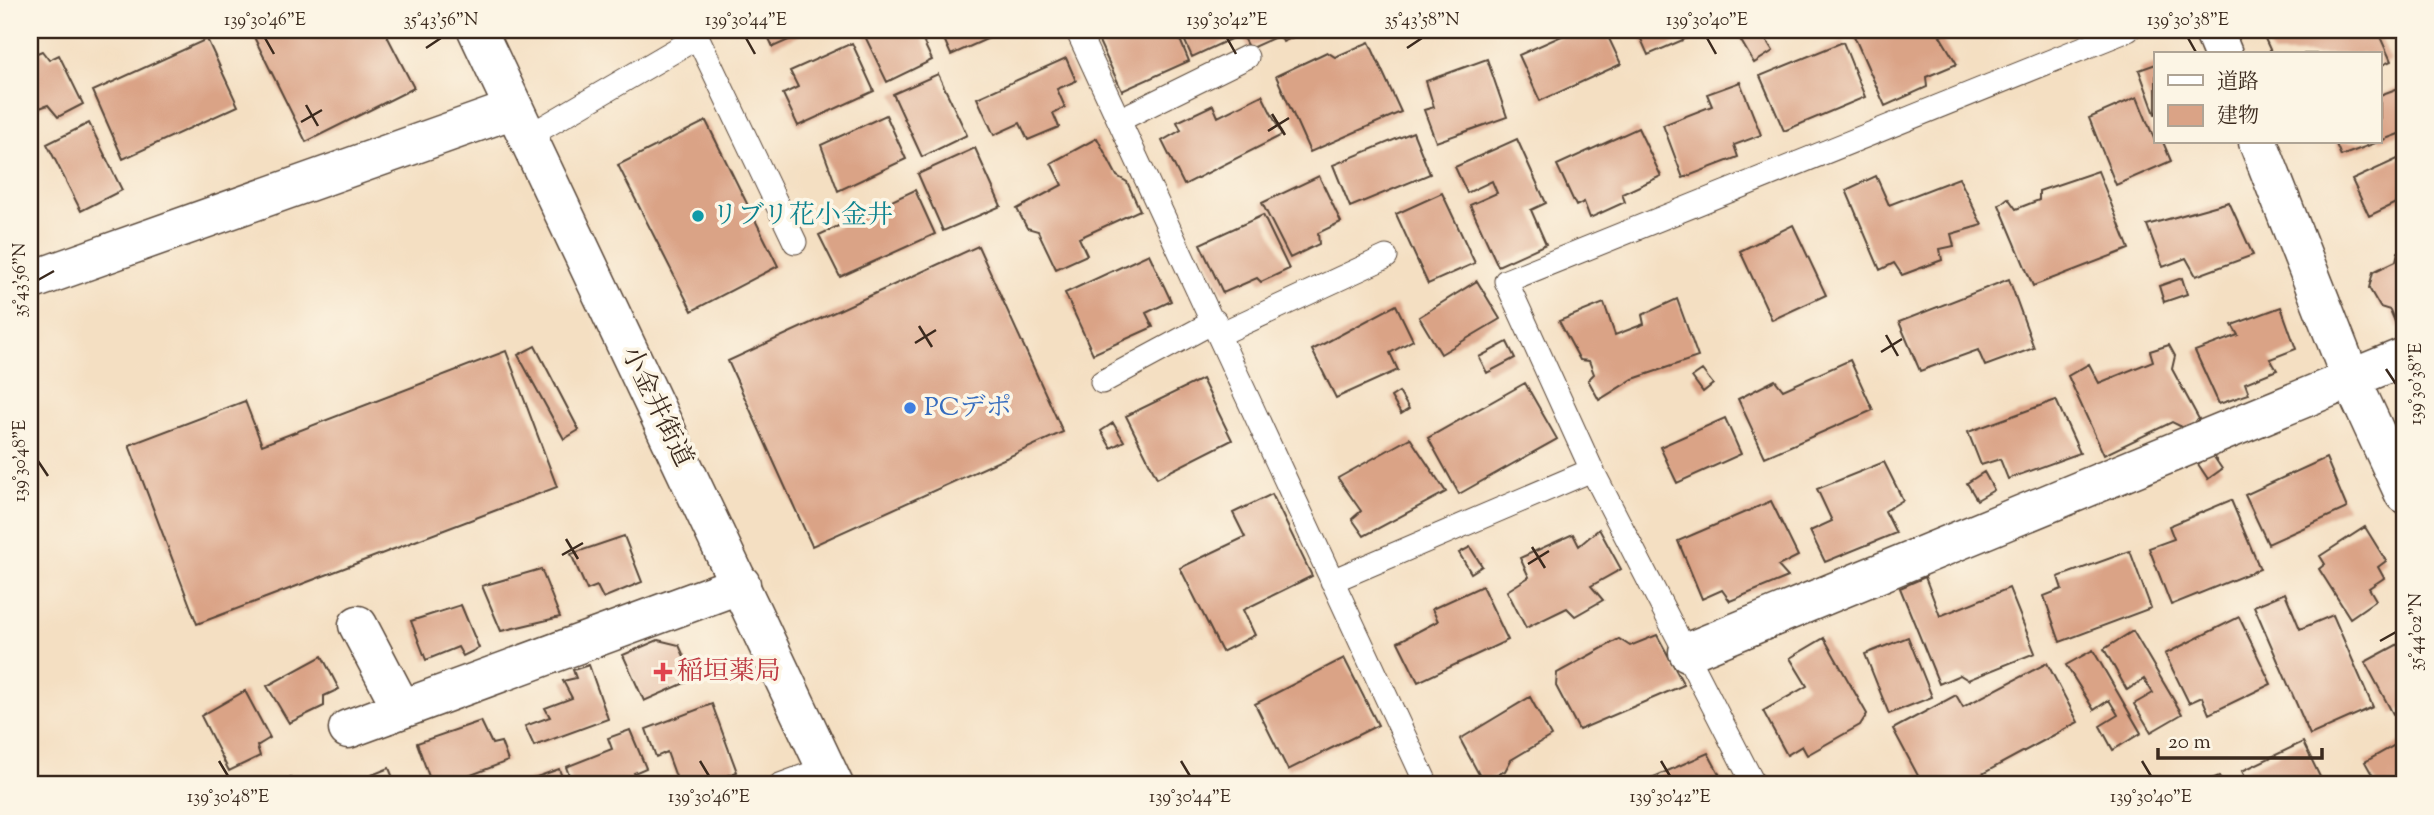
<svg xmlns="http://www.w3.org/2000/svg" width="2434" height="815" font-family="'Sorts Mill Goudy','Noto Serif JP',serif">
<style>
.building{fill:#daa386}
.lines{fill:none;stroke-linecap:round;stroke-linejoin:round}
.lane-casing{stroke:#574537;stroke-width:25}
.street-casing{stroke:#574537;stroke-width:41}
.primary-casing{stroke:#574537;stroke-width:41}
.lane{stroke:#fff;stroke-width:23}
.street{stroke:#fff;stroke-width:38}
.primary{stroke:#fff;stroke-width:38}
.ticks{fill:none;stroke:#3b2a1e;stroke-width:2.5}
.culture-dot{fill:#0f9aa8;stroke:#fcf5e5;stroke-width:2.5}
.shop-dot{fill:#3f7fe0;stroke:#fcf5e5;stroke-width:2.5}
.health-dot{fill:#e0444e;stroke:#fcf5e5;stroke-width:2.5}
.labels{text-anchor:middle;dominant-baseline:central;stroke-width:7;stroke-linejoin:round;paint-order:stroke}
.culture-label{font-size:26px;fill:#0d838f;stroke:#fcf5e5;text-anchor:start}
.street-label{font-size:26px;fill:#3b2a1e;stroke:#fcf5e5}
.shop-label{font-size:26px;fill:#366cbe;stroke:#fcf5e5;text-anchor:start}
.health-label{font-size:26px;fill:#be3a42;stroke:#fcf5e5;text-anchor:start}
.neatline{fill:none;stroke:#3b2a1e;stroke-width:2.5}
.ticks-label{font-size:18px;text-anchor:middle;fill:#3b2a1e}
</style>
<rect width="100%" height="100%" fill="#fcf5e5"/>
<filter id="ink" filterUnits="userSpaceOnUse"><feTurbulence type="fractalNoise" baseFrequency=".0143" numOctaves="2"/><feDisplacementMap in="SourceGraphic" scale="14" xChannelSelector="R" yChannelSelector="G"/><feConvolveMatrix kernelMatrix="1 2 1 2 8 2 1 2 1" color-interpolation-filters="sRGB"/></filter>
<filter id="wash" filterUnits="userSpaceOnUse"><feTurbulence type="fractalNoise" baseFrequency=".00686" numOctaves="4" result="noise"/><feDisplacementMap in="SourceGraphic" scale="28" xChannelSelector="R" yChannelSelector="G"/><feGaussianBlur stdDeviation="1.57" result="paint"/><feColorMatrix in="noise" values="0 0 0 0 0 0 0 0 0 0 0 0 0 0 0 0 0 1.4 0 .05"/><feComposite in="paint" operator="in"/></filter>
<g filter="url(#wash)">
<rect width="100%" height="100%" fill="#f4dfc2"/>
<g id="blocks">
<path class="building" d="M254 30H384L414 88 306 142 251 31Z
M765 30H811L773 47Z
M862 30H918L932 60 887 82Z
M940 30H1007L951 55Z
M1107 30H1176L1189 61 1122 91 1096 35Z
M1180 30H1234L1237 36 1192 57Z
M1239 30H1308L1283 42 1280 35 1249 49Z
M1575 30H1605L1621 64 1540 101 1519 55Z
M1637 30H1706L1648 55Z
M1745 30H1760L1773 51 1754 63 1737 34Z
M1867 30H1952L1940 36 1957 64 1926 77 1927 87 1885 106 1854 36Z
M2261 30H2377L2391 61 2380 66V54H2272Z
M207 39 238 106 123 159 93 91Z
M1369 42 1401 112 1310 152 1276 76 1327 52 1335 57Z
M1843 42 1865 97 1784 131 1760 76Z
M852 43 874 91 798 126 783 94 798 87 790 71Z
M42 51 49 60 59 55 83 104 58 117 48 105 31 111 30 108V56Z
M1066 58 1076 81 1057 89 1065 107 1053 113 1059 127 1028 140 1020 123 994 135 977 98Z
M1487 59 1507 117 1436 142 1424 110 1434 107 1426 81Z
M2156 64V114H2155L2139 70Z
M938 74 967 135 922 157 893 94Z
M1740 82 1761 135 1734 145 1738 157 1683 178 1663 125 1712 106 1707 94Z
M2404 86V132L2380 141V95Z
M1262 95 1282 135 1184 185 1162 141 1181 130 1177 122 1213 105 1218 117Z
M2137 97 2155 141 2163 142 2171 161 2116 185 2089 118Z
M886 115 906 159 838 191 821 145Z
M706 121 778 266 692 311 618 165Z
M89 123 122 190 81 211 47 144Z
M1638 128 1661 176 1622 194 1625 202 1590 218 1584 202 1576 206 1557 165Z
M1413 132 1430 174 1350 207 1333 165Z
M1097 138 1117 176 1127 182 1140 210 1079 238 1087 255 1056 269 1038 231 1027 228 1017 209 1062 185 1051 163Z
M1517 139 1546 203 1531 210 1546 244 1498 266 1470 205 1497 193 1492 181 1467 193 1455 167Z
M2335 142H2378L2341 156Z
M975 148 1001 206 943 231 918 174Z
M2404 156V199L2369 216 2352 180Z
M2098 171 2129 249 2033 286 1999 205 2008 198 2016 209 2039 200V191Z
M1319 176 1341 222 1318 233 1319 244 1290 258 1262 203Z
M1876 176 1889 205 1959 178 1982 225 1951 234 1954 246 1940 249 1942 260 1902 275 1894 263 1880 270 1846 190Z
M915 190 935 234 840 277 819 235Z
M1442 193 1475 263 1428 284 1396 214Z
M2229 202 2253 255 2196 276 2186 258 2163 267 2147 225Z
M1263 215 1289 269 1261 282 1257 278 1223 293 1200 244Z
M1793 225 1826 295 1772 320 1740 251Z
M978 246 1063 432 812 546 728 361Z
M2404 248V326L2398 329 2390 310 2380 307 2369 288 2373 272 2396 261 2398 252Z
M1149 254 1171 301 1146 313 1153 327 1093 354 1065 293Z
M2182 278 2187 294 2164 302 2159 286Z
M2009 279 2034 348 1985 366 1978 350 1920 371 1899 322Z
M1477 281 1500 319 1441 354 1419 317Z
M1677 299 1698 357 1633 379 1599 400 1588 380 1594 374 1589 361 1580 360 1559 321 1604 303 1615 335 1644 324 1642 315Z
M1396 305 1413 340 1390 353 1398 370 1336 398 1312 350Z
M2281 307 2296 349 2270 359 2277 370 2245 383 2249 394 2219 404 2195 351 2238 335 2232 325Z
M1507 342 1515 358 1487 373 1479 357Z
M2169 345 2175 356 2172 369 2199 419 2186 429 2172 422 2104 455 2068 376 2089 364 2099 383 2153 361 2150 351Z
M535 346 579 430 564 439 518 355Z
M506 351 557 487 197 624 129 445 245 401 262 445Z
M1850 360 1873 410 1765 457 1738 399 1775 380 1783 390Z
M1702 370 1713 384 1703 392 1692 377Z
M1202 379 1232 440 1157 478 1126 416Z
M1525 383 1557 439 1459 494 1428 438Z
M1399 392 1409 409 1401 414 1391 397Z
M2056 400 2080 453 2008 479 2000 459 1981 465 1968 432Z
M1725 418 1741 454 1677 483 1660 447Z
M1113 423 1124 441 1111 448 1101 431Z
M1410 438 1446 492 1364 536 1352 519 1361 511 1338 478Z
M2212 454 2222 469 2208 479 2198 464Z
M2326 458 2347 508 2268 544 2245 495Z
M1884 462 1903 500 1885 511 1896 533 1825 562 1810 531 1832 521 1817 489Z
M1984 472 1994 490 1977 500 1967 483Z
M1272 494 1312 576 1243 610 1255 635 1222 652 1180 568 1245 537 1233 513Z
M2231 500 2260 569 2171 605 2149 548 2174 539 2169 526Z
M1771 501 1798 556 1778 566 1788 577 1730 601 1722 590 1702 599 1678 541Z
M2365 527 2386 561 2378 567 2384 578 2369 588 2376 600 2350 618 2319 569 2325 564 2320 556Z
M1599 529 1621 569 1591 586 1603 600 1575 616 1567 608 1526 628 1507 591 1529 577 1520 558 1573 534 1579 546Z
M624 536 642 582 603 598 597 586 587 590 571 554Z
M1470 547 1482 566 1471 573 1459 553Z
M2130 551 2151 608 2060 642 2044 596 2062 589 2058 577Z
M541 569 560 617 501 631 482 586Z
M1925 577 1940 616 2009 588 2035 653 1968 680 1960 675 1939 684 1900 588Z
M1482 586 1508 640 1418 682 1398 642 1438 621 1432 609Z
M2285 593 2300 629 2333 615 2373 707 2310 735 2254 606Z
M461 605 479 648 463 656 458 647 426 660 411 621Z
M2239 617 2271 684 2209 714 2202 697 2189 703 2165 654Z
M2133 631 2182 714 2151 732 2134 704 2153 693 2144 679 2127 690 2104 649Z
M1657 635 1684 685 1579 730 1556 686 1557 673 1619 639 1630 646Z
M1908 637 1932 697 1889 714 1865 654Z
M1824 638 1867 714 1860 725 1807 755 1802 746 1787 755 1763 711 1807 686 1790 658Z
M658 640 679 645 694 679 644 701 623 655Z
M2404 641V708L2393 714 2365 662Z
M2093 650 2141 733 2113 750 2100 726 2118 715 2109 700 2094 710 2066 665Z
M322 656 339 689 324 696V706L289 723 267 686Z
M1344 658 1378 725 1288 770 1255 704Z
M2047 663 2078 722 1982 774 1989 785H1923L1893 729 1956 695 1963 707Z
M589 665 608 719 534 746 525 726 550 717 545 708 572 698 563 681 576 678 573 670Z
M245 691 270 738 257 746 260 756 229 771 201 716Z
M1530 697 1551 736 1511 760 1505 771 1483 782 1460 739Z
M712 704 737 772 703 785H679L667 752 656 757 646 729Z
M481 721 492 744 501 742 508 761 445 785H432L417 743Z
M630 730 646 768 634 773 639 785H573L566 767 612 749 608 738Z
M2404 740V785H2378L2365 762Z
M2303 742 2323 783 2249 785 2242 771Z
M1708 753 1725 785H1636Z
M389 768 396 785H347Z
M559 769 565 785H514Z
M2219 776 2223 785H2197Z
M291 778 294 785H273Z"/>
</g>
</g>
<g filter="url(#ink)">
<use href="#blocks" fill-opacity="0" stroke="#574537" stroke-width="2"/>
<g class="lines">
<defs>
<path id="lane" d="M694 30 795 242
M1077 30 1427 785
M1119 120 1247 57
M527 137 698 37
M1220 334 1386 257
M1102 382 1215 321
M1332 581 1592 470
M780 785 826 768
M1754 785 1592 470 1506 281 2128 30"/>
<path id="street" d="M2213 30 2223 54
M2258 142 2351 379 2404 494
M30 281 514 109
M358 625 402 709
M1688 652 2404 357
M348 729 741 584"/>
<path id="primary" d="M477 30 834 785"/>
</defs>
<use href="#lane" class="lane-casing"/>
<use href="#street" class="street-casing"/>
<use href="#primary" class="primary-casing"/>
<use href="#lane" class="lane"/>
<use href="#street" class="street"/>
<use href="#primary" class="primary"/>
</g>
</g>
<path class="ticks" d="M265 38 274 54M746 38 755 54M1227 38 1236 54M1707 38 1716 54M2188 38 2197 54M426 48 441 38M1407 48 1422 38M306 105 318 126M1272 114 1285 135M301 122 322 110M1268 131 1289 118M38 280 54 271M919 326 932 347M1886 335 1898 356M915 343 936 330M1881 352 1902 339M2386 369 2396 384M38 461 48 476M566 539 578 559M1532 547 1545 568M562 555 583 543M1528 564 1549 551M2380 641 2396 632M219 761 228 776M700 761 709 776M1181 761 1190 776M1661 761 1670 776M2142 761 2151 776"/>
<circle class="culture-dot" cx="698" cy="216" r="7"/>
<circle class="shop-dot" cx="910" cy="408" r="7"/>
<path class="health-dot" d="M659.5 661.5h7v7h7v7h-7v7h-7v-7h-7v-7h7z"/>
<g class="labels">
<g class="culture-label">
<text x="712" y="216">リブリ花小金井</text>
</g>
<g class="street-label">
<text transform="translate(656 407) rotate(64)">小金井街道</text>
</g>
<g class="shop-label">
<text x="924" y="408">PCデポ</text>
</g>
<g class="health-label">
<text x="677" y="672">稲垣薬局</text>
</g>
</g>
<rect width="2434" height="815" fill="none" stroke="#fcf5e5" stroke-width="77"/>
<rect x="2154" y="52" width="228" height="91" fill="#fcf5e5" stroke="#afa495" stroke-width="2"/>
<rect x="2168" y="75" width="35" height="10" fill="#ffffff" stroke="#afa495" stroke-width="2"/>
<text x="2217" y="88" font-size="21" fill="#3b2a1e">道路</text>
<rect x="2168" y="105" width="35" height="21" fill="#daa386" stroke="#afa495" stroke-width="2"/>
<text x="2217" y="122" font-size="21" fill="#3b2a1e">建物</text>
<path d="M2158 748v10h164v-10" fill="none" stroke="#3b2a1e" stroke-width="3.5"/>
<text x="2168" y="748" font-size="21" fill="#3b2a1e" stroke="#fcf5e5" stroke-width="5" paint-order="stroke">20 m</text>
<rect x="38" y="38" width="2358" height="738" class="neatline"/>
<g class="ticks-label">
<text x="265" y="25">139°30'46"E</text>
<text x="441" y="25">35°43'56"N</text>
<text x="746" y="25">139°30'44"E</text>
<text x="1227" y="25">139°30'42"E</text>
<text x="1422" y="25">35°43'58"N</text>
<text x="1707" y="25">139°30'40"E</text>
<text x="2188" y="25">139°30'38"E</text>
<text transform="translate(19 280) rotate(-90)" y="6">35°43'56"N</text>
<text transform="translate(2415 384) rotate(-90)" y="6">139°30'38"E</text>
<text transform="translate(19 461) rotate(-90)" y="6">139°30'48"E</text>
<text transform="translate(2415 632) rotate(-90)" y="6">35°44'02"N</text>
<text x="228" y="802">139°30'48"E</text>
<text x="709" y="802">139°30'46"E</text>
<text x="1190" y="802">139°30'44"E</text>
<text x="1670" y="802">139°30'42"E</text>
<text x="2151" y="802">139°30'40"E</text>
</g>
</svg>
